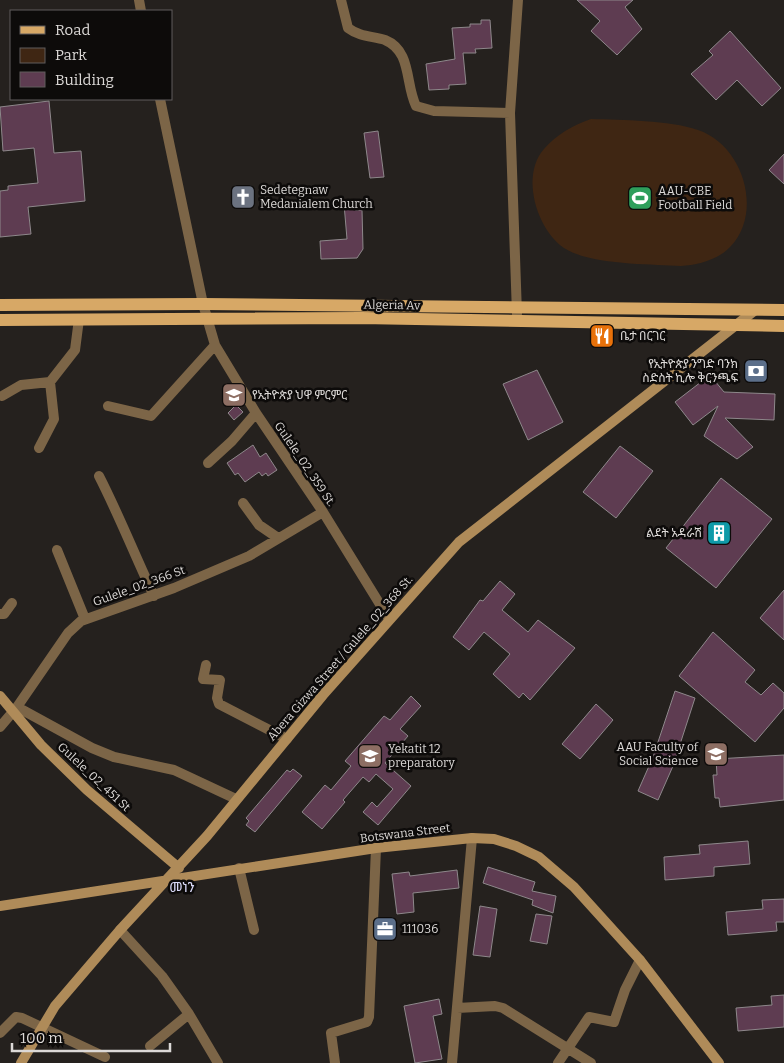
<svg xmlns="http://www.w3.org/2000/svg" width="784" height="1063" font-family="Bitter,'Noto Sans Ethiopic',serif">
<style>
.green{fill:#3f2613}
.building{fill:#5e3c51;stroke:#8e888b}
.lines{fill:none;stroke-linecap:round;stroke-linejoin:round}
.street{stroke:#7c6547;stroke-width:10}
.secondary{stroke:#af8b59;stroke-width:10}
.primary{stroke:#d7a866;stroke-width:12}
.labels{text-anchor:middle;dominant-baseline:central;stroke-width:5;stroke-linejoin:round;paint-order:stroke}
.poi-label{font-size:12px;fill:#dcd9d7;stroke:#0d0b0a;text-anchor:start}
.street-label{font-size:12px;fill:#dcd9d7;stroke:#0d0b0a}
.neighbourhood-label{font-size:14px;fill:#d9d9f7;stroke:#0d0b0a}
</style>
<rect width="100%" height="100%" fill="#25211e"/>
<path class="green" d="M591 119C622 120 669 120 698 130 743 145 764 212 730 247 718 260 697 265 681 266 650 264 590 265 564 248 537 230 520 176 544 149 556 135 573 125 591 119Z"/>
<path class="building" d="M577 0H633L625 7 642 29 617 55 591 31 600 21Z
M481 20H490L492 48 475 49 476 53H463L466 84 449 85V89L429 90 426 64 455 59 452 28 470 27V24H481Z
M730 31 781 88 762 106 737 80 716 100 691 74 713 55 709 51Z
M49 101 54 153 81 151 85 201 28 207 31 234 0 237V191L8 190V186L38 183 34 148 3 151 0 107Z
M378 131 384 177 370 178 364 133Z
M784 154V184L769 170Z
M354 203 355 210H362L363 249 357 258 321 259 320 241 347 239 344 204Z
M537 370 563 422 528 440 503 384Z
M710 375 724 392 775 394 774 420 725 418 753 447 737 459 704 436 718 406 693 425 675 402Z
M236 405 243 412 234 420 228 413Z
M253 445 260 457 266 453 277 470 268 476 266 473 262 476 259 472 245 482 238 473 235 475 227 463Z
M620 446 653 471 616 518 583 492Z
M721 478 772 519 716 588 666 548Z
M500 581 515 594 502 610 528 632 538 620 575 648 530 700 523 693 519 698 493 674 510 654 484 632 469 650 453 637 480 600 483 601Z
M784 590V640L760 618Z
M713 632 755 670 745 682 761 695 773 683 784 693V708L755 742 679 676Z
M675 691 695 698 673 766 658 800 638 791 653 757Z
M411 696 421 706 400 729 408 736 385 763 411 786 378 825 363 812 372 802 377 807 393 789 376 774 369 782 363 777 343 800 345 802 322 829 302 812 325 785 331 790 351 766 345 761 384 716 390 720Z
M596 704 613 720 580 759 562 744Z
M784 755V800L720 807 719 798H715L713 775H717L716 759Z
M293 769 302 776 255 832 246 825 249 821 246 818 287 770 290 772Z
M748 841 750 864 714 867V876L665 880 664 857 700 854 699 845Z
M488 867 535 882 532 891 556 896 553 913 532 905 533 900 483 883Z
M457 870 459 888 413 893 414 912 397 914 392 874 409 872 410 876Z
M784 899V922H776L777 931 728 935 726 912 763 909 762 900Z
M480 906 497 909 490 957 473 955Z
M536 914 552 916 547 944 530 941Z
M784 995V1027L738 1031 736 1008 772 1005 771 996Z
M439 999 442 1014 433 1016 442 1059 415 1063 404 1006Z"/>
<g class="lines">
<path class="street" d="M139 0 141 11
M341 0 348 28C360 37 372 36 385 40 412 51 405 84 416 106L434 111 510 113
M160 99 203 304 215 345 256 413 323 512 389 619
M517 314 510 113 518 0
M2 396 21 385 50 382 75 350 79 319
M108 406 151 416 215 345
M39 448 54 419 50 382
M208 463 232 441 256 413
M99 476C119 515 135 556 154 596
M243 503 259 525 278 538
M57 550 85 619
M0 614H4L12 603
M206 665 203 679 220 680 217 698 219 704 287 739
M17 707 92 748 114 757 174 770 236 799
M0 727 17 707 68 633 81 621 174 588 249 556 323 512
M239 868 254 930
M120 930 162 976 189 1014 218 1063
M457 1008 495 1006 503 1008 591 1063
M0 1033 16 1017 22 1018 105 1057
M150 1046 189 1014
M335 1063 331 1033 367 1022 369 1017 376 848
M452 1063 472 838
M558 1063 589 1017 614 1022 625 990 640 960"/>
<path class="secondary" d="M0 696 41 745 87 790 179 868
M0 906 376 848 472 838 494 839 516 846 539 857 574 887 640 960 719 1063
M21 1063 55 1006 120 930 207 836 323 695 459 542 754 311"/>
<path class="primary" d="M0 305 203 304 784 310
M0 320 362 318 784 326"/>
</g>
<defs>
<symbol id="church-square" viewBox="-11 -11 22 22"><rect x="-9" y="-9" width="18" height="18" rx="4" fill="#6b7280" stroke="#0d0b0a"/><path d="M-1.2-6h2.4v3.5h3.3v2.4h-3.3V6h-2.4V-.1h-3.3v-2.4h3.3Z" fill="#fff"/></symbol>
<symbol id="stadium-square" viewBox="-11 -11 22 22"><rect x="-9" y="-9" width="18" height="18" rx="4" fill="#2e9e5b" stroke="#0d0b0a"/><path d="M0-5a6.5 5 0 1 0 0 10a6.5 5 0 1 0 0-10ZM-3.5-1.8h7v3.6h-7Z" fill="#fff"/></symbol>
<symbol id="restaurant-square" viewBox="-11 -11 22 22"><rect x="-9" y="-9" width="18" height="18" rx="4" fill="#e8710a" stroke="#0d0b0a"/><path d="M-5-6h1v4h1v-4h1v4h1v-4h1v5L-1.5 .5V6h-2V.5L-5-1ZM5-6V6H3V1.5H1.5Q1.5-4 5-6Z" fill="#fff"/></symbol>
<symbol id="bank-square" viewBox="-11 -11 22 22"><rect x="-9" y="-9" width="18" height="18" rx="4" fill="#5c6f8a" stroke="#0d0b0a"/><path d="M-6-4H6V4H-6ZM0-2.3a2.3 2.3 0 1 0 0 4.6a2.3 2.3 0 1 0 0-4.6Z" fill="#fff"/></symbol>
<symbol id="school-square" viewBox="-11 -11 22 22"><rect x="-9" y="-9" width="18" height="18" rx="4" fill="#8d6e63" stroke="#0d0b0a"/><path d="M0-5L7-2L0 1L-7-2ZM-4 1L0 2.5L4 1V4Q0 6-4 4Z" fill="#fff"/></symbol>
<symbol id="building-square" viewBox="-11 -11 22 22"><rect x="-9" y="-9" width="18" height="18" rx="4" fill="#0f9aa8" stroke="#0d0b0a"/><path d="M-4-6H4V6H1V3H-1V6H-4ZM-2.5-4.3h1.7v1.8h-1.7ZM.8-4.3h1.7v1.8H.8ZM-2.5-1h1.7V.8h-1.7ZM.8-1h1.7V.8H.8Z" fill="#fff"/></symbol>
<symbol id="university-square" viewBox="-11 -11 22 22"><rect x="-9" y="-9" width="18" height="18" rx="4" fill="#8d6e63" stroke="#0d0b0a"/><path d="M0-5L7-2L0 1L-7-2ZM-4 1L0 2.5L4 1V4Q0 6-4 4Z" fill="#fff"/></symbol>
<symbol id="office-square" viewBox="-11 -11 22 22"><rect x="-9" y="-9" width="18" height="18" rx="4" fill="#5c6f8a" stroke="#0d0b0a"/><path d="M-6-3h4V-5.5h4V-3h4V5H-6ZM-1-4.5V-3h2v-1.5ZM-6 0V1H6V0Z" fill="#fff"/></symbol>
</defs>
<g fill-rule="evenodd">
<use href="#church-square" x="229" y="183" width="28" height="28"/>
<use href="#stadium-square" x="626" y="184" width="28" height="28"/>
<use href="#restaurant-square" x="588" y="322" width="28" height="28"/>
<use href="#bank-square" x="742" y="357" width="28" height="28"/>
<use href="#school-square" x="220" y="381" width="28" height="28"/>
<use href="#building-square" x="705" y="519" width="28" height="28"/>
<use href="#university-square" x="702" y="740" width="28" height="28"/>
<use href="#school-square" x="356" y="742" width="28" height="28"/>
<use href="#office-square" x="371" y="915" width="28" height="28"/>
</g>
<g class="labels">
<g class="poi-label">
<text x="260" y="190">Sedetegnaw<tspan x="260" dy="14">Medanialem Church</tspan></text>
<text x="658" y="191">AAU-CBE<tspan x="658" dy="14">Football Field</tspan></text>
<text x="620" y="336">ቤታ በርገር</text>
<text x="738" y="364" text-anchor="end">የኢትዮጵያ ንግድ ባንክ<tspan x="738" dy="14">ስድስት ኪሎ ቅርንጫፍ</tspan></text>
<text x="252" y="395">የኢትዮጵያ ህዋ ምርምር</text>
<text x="702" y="533" text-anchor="end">ልደት አዳራሽ</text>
<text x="698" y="747" text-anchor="end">AAU Faculty of<tspan x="698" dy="14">Social Science</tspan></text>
<text x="388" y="749">Yekatit 12<tspan x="388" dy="14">preparatory</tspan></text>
<text x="402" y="929">111036</text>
</g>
<g class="street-label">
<text transform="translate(392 305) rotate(1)">Algeria Av</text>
<text transform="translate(305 464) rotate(56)">Gulele_02_359 St.</text>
<text transform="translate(139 586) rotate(-20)">Gulele_02_366 St</text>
<text transform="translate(340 658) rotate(-49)">Abera Gizwa Street / Gulele_02_368 St.</text>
<text transform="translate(94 777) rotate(43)">Gulele_02_451 St</text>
<text transform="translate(405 833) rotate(-7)">Botswana Street</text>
</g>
<g class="neighbourhood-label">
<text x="182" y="887">መነን</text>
</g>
</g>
<rect x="10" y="10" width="162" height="90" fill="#0d0b0a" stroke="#605d5c"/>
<rect x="20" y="26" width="25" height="8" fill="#d7a866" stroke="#605d5c"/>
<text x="55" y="35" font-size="15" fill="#dcd9d7">Road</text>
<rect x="20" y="48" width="25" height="15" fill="#3f2613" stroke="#605d5c"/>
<text x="55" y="60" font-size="15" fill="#dcd9d7">Park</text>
<rect x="20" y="72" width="25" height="15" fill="#5e3c51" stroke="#605d5c"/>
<text x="55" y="85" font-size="15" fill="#dcd9d7">Building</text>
<path d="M12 1043v8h158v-8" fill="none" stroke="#dcd9d7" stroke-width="2.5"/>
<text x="20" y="1043" font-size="15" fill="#dcd9d7" stroke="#0d0b0a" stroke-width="4" paint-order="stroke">100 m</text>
</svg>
